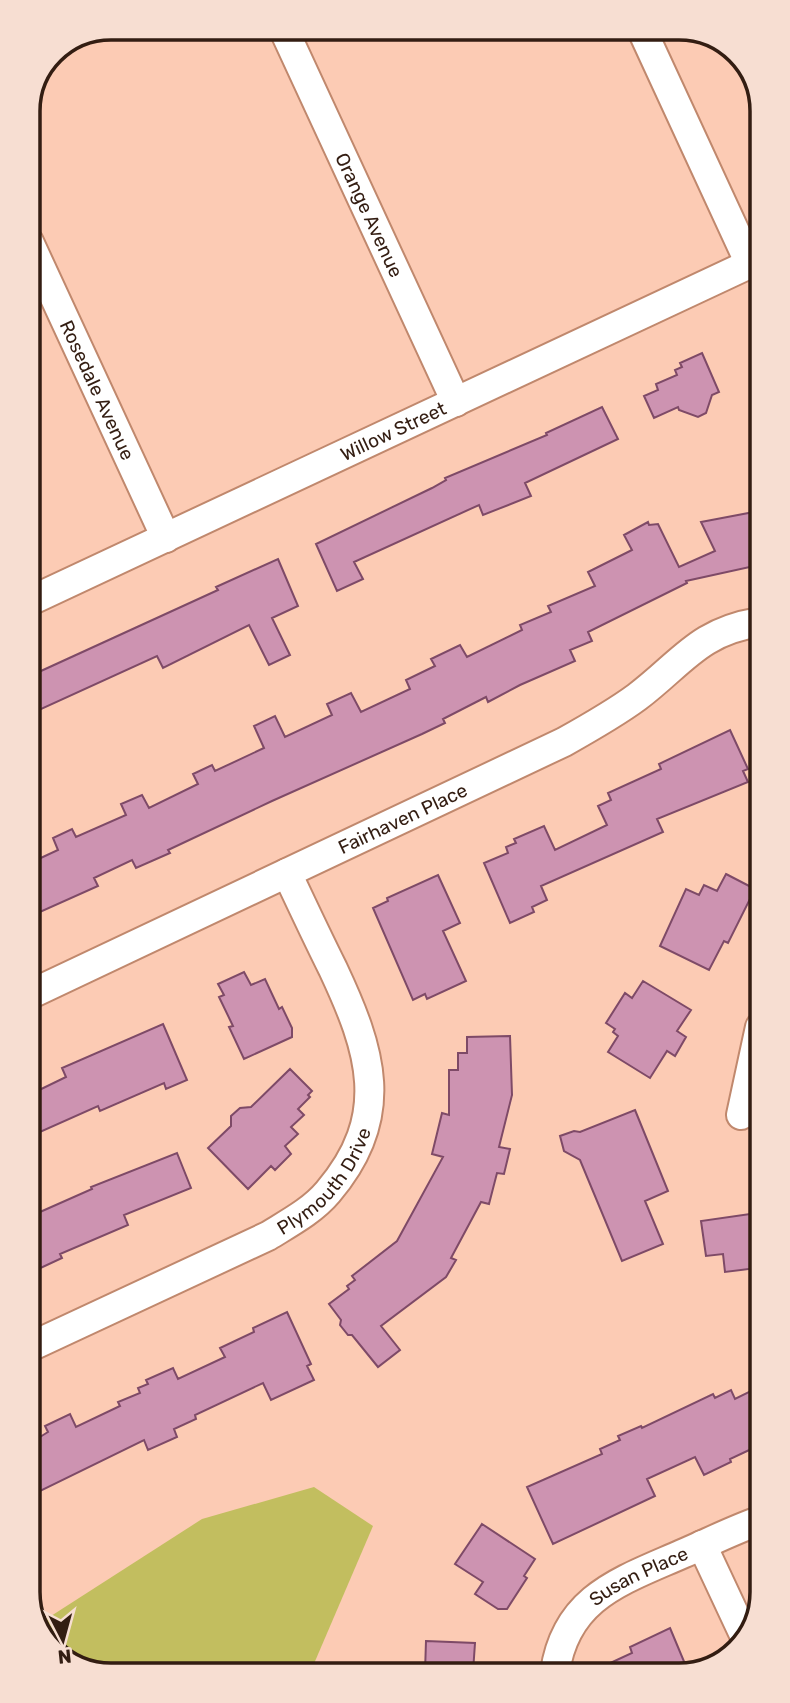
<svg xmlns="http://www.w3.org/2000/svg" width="790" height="1703" font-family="Rubik,sans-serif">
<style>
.green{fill:#c2be5f}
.building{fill:#cd93b1;stroke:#7e4a67;stroke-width:2}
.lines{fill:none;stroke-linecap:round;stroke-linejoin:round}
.minor-casing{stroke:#c0886d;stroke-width:32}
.minor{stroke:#fff;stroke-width:28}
.labels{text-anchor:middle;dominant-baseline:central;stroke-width:7;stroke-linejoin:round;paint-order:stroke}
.street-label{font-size:19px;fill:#331d12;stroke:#f7ded2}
.rim{fill:none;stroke:#331d12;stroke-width:3.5}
</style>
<rect width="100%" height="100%" fill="#fccbb4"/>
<path class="green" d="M314 1487 373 1526 310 1673 105 1675 61 1658 37 1625 202 1519Z"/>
<path class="building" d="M702 353 719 392 712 395 706 413 698 417 679 410 678 407 654 418 644 396 658 390 656 384 677 375 675 370 682 367 680 363Z
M602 407 618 439 525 483 531 496 483 515 479 505 354 562 363 579 337 591 316 544 432 488 446 480 445 478 547 435 546 433Z
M759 511V565L686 581 687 583 588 632 592 641 570 650 575 661 520 685 488 702 486 697 443 719 445 723 422 734 272 801 168 850 170 853 136 868 132 860 94 878 98 886 31 916 30 863 58 850 53 838 72 829 76 837 126 815 121 804 142 795 149 808 198 784 193 774 212 765 215 771 264 748 254 726 275 716 285 737 332 715 327 704 351 693 361 712 410 689 406 680 435 666 431 659 460 645 467 657 522 630 520 625 551 612 548 606 595 586 588 572 632 550 624 535 648 522 649 525 658 524 679 567 715 551 701 522Z
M278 559 298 606 272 618 290 655 269 665 249 625 163 668 157 656 39 710 30 688V676L218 590 216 587Z
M730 730 748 769 743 771 748 782 657 819 663 832 541 886 547 900 532 907 534 912 510 923 484 863 508 853 506 847 516 843 514 839 544 826 555 850 607 825 598 806 611 800 608 793 661 769 659 764Z
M726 874 755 889 728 943 724 941 709 970 660 946 686 889 699 895 704 885 717 891Z
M438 875 460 923 443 931 466 981 427 999 425 994 413 1000 373 908 388 901 387 898Z
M244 972 251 985 265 979 279 1009 282 1007 292 1028V1037L244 1059 229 1027 233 1026 219 997 224 995 218 984Z
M643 981 691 1010 677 1031 686 1037 675 1056 667 1051 650 1078 608 1052 618 1036 613 1032 615 1029 606 1023 625 993 632 998Z
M163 1024 187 1080 166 1089 164 1083 100 1111 98 1106 31 1136V1094L66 1077 62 1068Z
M510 1036 512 1095 499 1147 510 1149 504 1174 497 1173 489 1204 481 1202 451 1258 456 1260 446 1277 381 1326 400 1350 378 1367 352 1335H348L340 1325 341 1320 329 1304 349 1289 347 1286 355 1280 352 1276 397 1241 443 1157 432 1154 442 1113 449 1115V1070H458V1053H467V1037Z
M290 1069 312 1091 308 1095 310 1097 298 1109 304 1115 291 1127 298 1134 285 1146 291 1154 275 1170 271 1166 248 1189 208 1148 231 1126V1116L240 1108 251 1107Z
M635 1110 668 1191 645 1201 663 1244 622 1261 580 1160 564 1151 560 1136 574 1131 580 1132Z
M177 1153 191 1188 124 1215 128 1225 60 1254 62 1258 32 1272 31 1216 92 1189 91 1187Z
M757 1213 761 1214V1259L756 1260 757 1268 725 1272 723 1254 706 1256 701 1221Z
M287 1312 311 1364 307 1366 314 1380 271 1400 263 1383 195 1415 196 1419 174 1429 177 1437 148 1450 144 1440 32 1495V1442L48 1432 45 1426 70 1414 76 1427 120 1406 118 1402 140 1393 138 1388 148 1384 146 1380 173 1368 178 1379 225 1357 220 1348 254 1332 253 1328Z
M761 1386 762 1444 730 1459 731 1462 704 1475 695 1457 647 1479 655 1496 553 1544 527 1487 602 1454 600 1449 620 1440 618 1436 641 1426 642 1428 713 1394 715 1398 731 1390 735 1399Z
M482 1524 535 1559 524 1576 527 1578 507 1609H498L475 1594 483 1582 455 1564Z
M670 1628 688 1671H593L632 1653 630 1647Z
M426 1641 475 1643 473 1672H425Z"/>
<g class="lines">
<defs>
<g id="minor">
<path id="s1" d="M283 28 456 402"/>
<path d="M641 28 750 264"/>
<path id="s2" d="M29 242 166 538"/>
<path id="s3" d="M30 601 758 260"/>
<path id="s4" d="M31 994 564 742C589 728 614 714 637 697 683 662 698 632 759 622"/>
<path d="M741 1115 760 1027"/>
<path id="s5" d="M32 1346 268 1236C289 1223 312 1211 328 1192 393 1116 371 1050 333 969 317 937 302 905 287 873"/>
<path d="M702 1545 746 1639"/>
<path id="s6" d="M555 1672C566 1597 621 1581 682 1554 708 1543 735 1529 762 1520"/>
</g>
</defs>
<use href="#minor" class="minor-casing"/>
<use href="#minor" class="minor"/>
</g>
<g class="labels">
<g class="street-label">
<text stroke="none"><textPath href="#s1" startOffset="206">Orange Avenue</textPath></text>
<text stroke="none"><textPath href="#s2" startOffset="163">Rosedale Avenue</textPath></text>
<text stroke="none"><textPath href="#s3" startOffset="401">Willow Street</textPath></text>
<text stroke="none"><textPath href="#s4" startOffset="411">Fairhaven Place</textPath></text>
<text stroke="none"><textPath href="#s5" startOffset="341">Plymouth Drive</textPath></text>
<text stroke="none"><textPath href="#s6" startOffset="135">Susan Place</textPath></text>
</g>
</g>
<path d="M0 0H790V1703H0ZM111 40H679A71 71 0 0 1 750 111V1592A71 71 0 0 1 679 1663H111A71 71 0 0 1 40 1592V111A71 71 0 0 1 111 40Z" fill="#f7ded2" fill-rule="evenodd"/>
<path class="rim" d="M111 40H679A71 71 0 0 1 750 111V1592A71 71 0 0 1 679 1663H111A71 71 0 0 1 40 1592V111A71 71 0 0 1 111 40Z"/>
<g transform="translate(63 1640) rotate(174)" stroke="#f7ded2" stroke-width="5" paint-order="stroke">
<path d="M0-5L12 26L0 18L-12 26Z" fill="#331d12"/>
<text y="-10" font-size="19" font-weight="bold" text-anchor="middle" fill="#331d12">N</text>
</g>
</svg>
